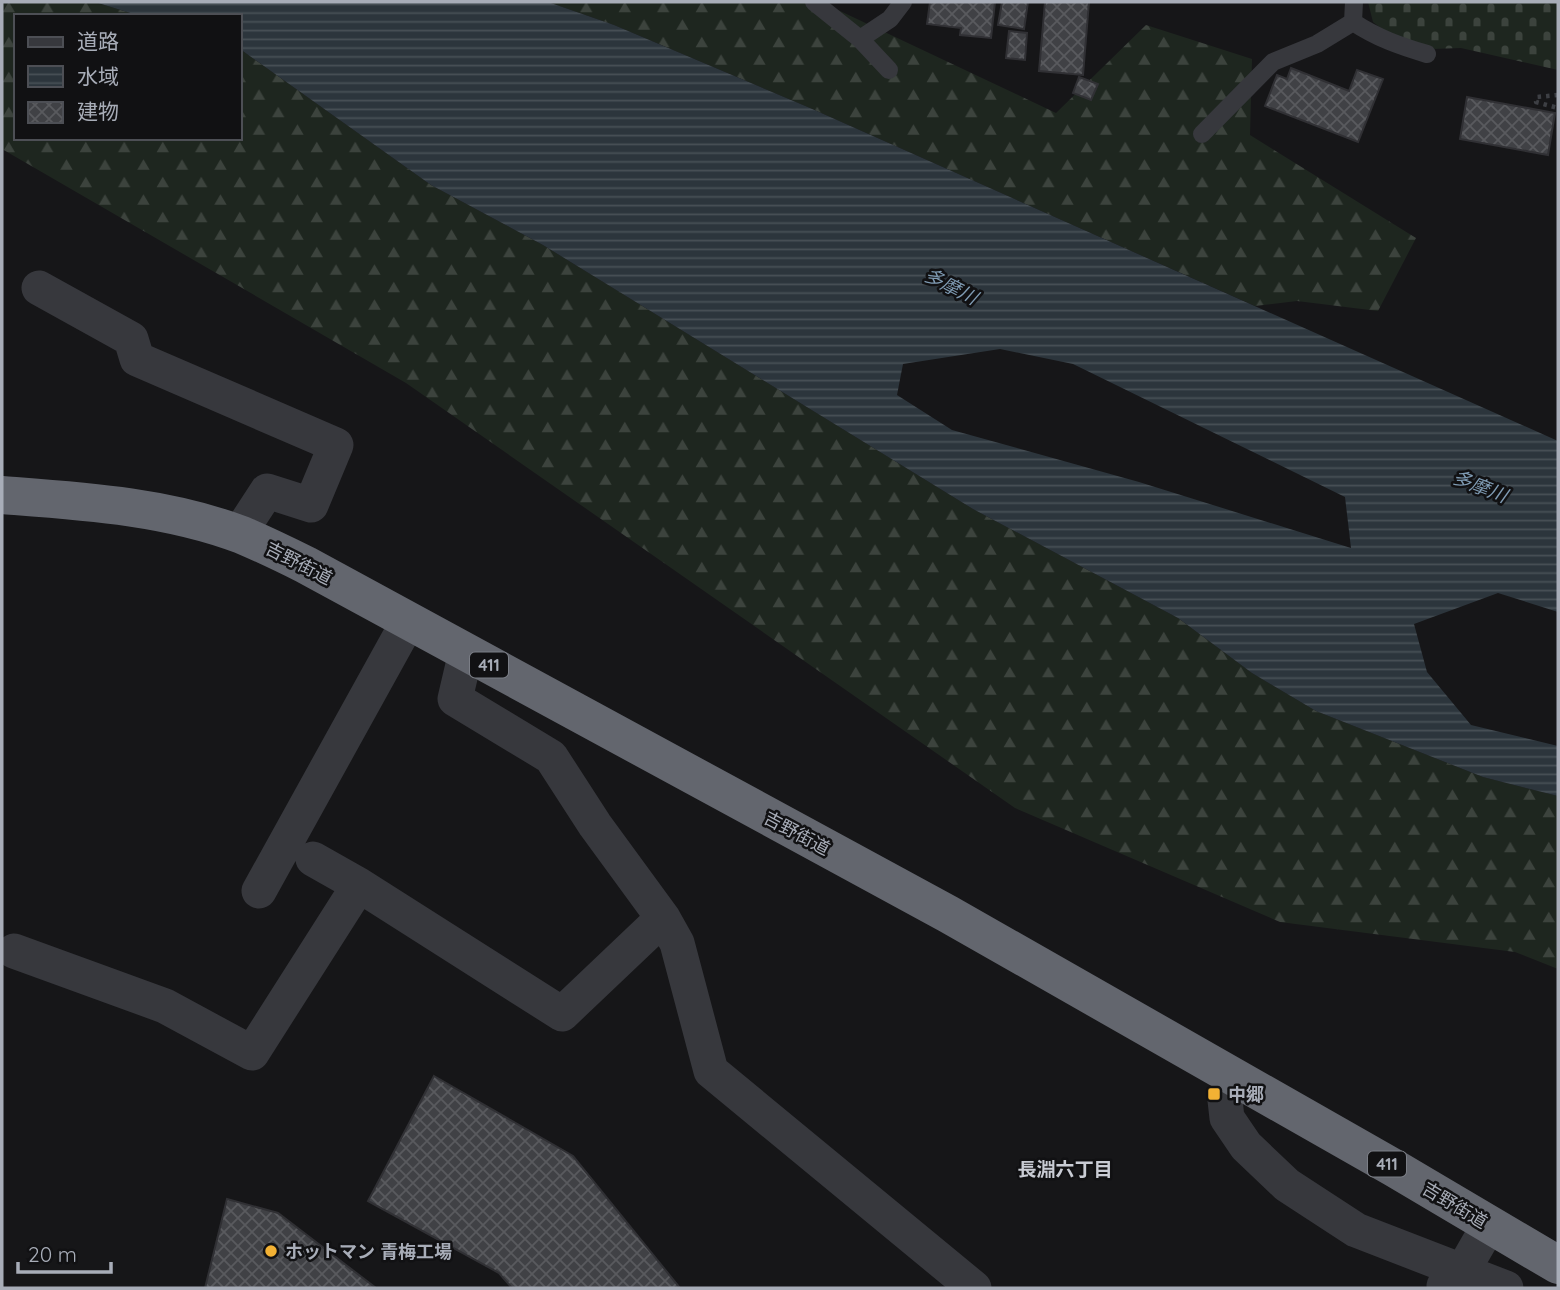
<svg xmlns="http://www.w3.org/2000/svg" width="1560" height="1290" font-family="Quicksand,'Noto Sans JP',sans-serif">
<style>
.forest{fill:url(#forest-firs)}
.cemetery{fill:url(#cemetery-stones)}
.water{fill:url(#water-rules);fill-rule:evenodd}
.building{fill:url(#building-cross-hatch);stroke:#303034;stroke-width:2}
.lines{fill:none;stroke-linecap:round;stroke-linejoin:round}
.path{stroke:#3d3f44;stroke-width:4.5;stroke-dasharray:3.5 5;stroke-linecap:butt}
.lane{stroke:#37383d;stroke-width:18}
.street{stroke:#37383d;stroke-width:35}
.highway{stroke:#63666e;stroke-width:38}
.poi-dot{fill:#f2b134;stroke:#111113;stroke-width:2.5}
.labels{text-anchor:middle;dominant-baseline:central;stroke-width:5;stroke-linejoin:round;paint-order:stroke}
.shield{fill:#111113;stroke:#7b7e86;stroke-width:2}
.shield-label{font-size:16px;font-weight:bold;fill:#a8adb8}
.street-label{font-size:18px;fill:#a8adb8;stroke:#111113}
.poi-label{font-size:18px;font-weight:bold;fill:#a8adb8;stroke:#111113;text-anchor:start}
.water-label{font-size:19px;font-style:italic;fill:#7f9bb3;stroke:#111113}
.neighbourhood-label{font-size:19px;font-weight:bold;fill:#c9ccd4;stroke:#111113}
</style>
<defs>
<pattern id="forest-firs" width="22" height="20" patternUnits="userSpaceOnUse" patternTransform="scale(1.75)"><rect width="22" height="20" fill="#1e261f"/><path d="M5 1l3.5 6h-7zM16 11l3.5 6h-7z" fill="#3c433d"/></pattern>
<pattern id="cemetery-stones" width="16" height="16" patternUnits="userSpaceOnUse" patternTransform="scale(1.75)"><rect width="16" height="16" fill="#1e261f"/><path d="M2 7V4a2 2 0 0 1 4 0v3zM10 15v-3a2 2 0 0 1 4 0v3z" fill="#3c433d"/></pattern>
<pattern id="water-rules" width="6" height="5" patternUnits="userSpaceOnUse" patternTransform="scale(1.75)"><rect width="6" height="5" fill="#2c353c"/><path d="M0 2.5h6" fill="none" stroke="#485056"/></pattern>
<pattern id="building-cross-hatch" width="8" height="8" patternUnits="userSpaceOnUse" patternTransform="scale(1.75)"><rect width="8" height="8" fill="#404145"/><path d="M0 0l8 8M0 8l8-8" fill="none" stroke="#595a5e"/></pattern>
</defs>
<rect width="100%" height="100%" fill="#161618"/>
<path class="forest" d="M2 2H95L140 16H16V138H240V49L431 185 543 245 973 509 1178 618 1252 673 1316 711 1483 777 1558 796V969L1515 952 1280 922 1015 808 406 383 2 149Z
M548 2H821L1056 113 1146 25 1252 59 1250 135 1416 238 1378 311 1297 301 1255 306 810 108 614 25Z"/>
<path class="cemetery" d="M1368 2H1558V70L1461 48 1432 49 1399 42 1373 22Z"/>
<path class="water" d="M95 2H548L614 25 810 108 1558 441V612L1498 593 1414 624 1427 672 1471 725 1558 746V796L1483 777 1316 711 1252 673 1178 618 973 509 543 245 431 185 240 49V16H140ZM1000 349 1073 364 1345 497 1351 548 1139 482 952 430 897 395 903 364Z"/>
<path class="building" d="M930 2H995L991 38 960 35 961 28 927 24Z
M1002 2H1028L1024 29 998 25Z
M1045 2H1089L1083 75 1039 71Z
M1009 31 1027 33 1025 60 1006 58Z
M1291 68 1349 91 1357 70 1383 79 1358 142 1265 106 1277 75 1287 79Z
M1079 77 1098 84 1091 100 1073 93Z
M1467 97 1555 113 1548 155 1460 139Z
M434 1076 573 1156 680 1288H512L499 1273 368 1201Z
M227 1199 278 1213 376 1288H205Z"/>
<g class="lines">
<path class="path" d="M1558 95 1537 97 1536 102 1558 108"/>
<path class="lane" d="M814 2 860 39 889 70
M1354 2 1353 22C1377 38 1400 46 1427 54
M860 39 890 19 903 2
M1202 134 1273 62 1317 44 1353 22"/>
<path class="street" d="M39 288 131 339 137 359 336 445 311 505 267 491 239 534
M466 652 455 699 551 757 595 825 663 918 677 943 711 1071 974 1288
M313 859 359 885 562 1014 663 918
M259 891 409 620
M14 951 165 1006 252 1053 359 885
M1237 1079 1225 1100 1227 1118 1246 1146 1287 1185 1356 1230 1506 1288
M1444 1286 1462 1272 1489 1225"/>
<path class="highway" d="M2 495C81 501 166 506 242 535 263 544 284 554 306 565L948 914 1394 1168 1558 1265"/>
</g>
<g class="poi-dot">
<rect x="1207" y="1087" width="14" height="14" rx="3.5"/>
<circle cx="271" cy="1251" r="7"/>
</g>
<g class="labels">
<g class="shield">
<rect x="470" y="652.5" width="38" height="25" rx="5"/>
<rect x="1368" y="1151.5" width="38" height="25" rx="5"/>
</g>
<g class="shield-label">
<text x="489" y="665">411</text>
<text x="1387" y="1164">411</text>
</g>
<g class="street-label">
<text transform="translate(299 563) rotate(27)">吉野街道</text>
<text transform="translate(797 833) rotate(28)">吉野街道</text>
<text transform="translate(1455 1205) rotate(31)">吉野街道</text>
</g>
<g class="poi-label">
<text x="1228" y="1094">中郷</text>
<text x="285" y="1251">ホットマン 青梅工場</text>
</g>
<g class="water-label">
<text transform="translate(951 286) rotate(27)">多摩川</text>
<text transform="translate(1480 486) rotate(21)">多摩川</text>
</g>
<g class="neighbourhood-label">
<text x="1065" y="1169">長淵六丁目</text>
</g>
</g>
<rect width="1560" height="1290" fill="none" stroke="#a8adb8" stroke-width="7"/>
<rect x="14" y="14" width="228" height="126" fill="#111113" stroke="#4d4f55" stroke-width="2"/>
<rect x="28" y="37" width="35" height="10" fill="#37383d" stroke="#4d4f55" stroke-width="2"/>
<text x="77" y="49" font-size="21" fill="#a8adb8">道路</text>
<rect x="28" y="66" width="35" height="21" fill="url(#water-rules)" stroke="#4d4f55" stroke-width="2"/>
<text x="77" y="84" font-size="21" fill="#a8adb8">水域</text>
<rect x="28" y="102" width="35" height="21" fill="url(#building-cross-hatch)" stroke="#4d4f55" stroke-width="2"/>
<text x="77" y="119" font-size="21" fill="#a8adb8">建物</text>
<path d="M18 1262v10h93v-10" fill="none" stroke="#a8adb8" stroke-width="3.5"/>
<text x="28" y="1262" font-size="21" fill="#a8adb8" stroke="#111113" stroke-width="5" paint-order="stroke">20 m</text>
</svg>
